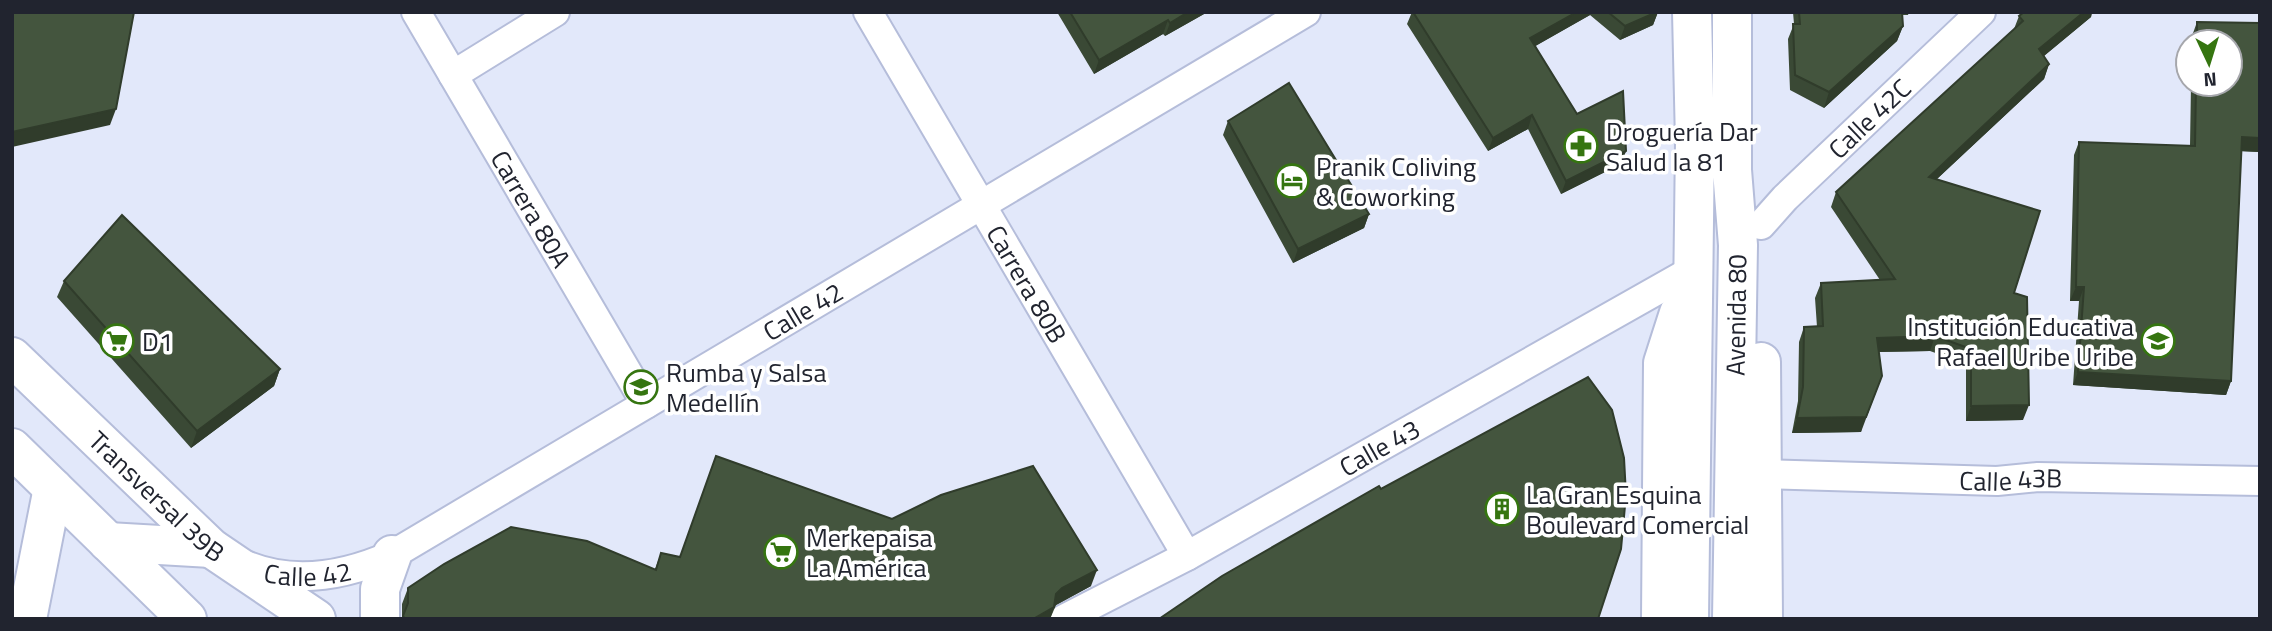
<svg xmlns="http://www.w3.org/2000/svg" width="2272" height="631" font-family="'Titillium Web',sans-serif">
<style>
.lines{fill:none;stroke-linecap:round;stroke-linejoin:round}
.minor-casing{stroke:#b5bdda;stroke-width:32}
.secondary-casing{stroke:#b5bdda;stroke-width:42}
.primary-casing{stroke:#b5bdda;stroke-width:42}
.minor{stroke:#fff;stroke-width:28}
.secondary{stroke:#fff;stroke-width:38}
.primary{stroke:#fff;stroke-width:38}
.wall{fill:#3a4935}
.shaded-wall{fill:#303c2b}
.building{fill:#44553e;stroke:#303c2b;stroke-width:2}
.labels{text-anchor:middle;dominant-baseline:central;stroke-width:7;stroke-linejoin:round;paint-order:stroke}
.street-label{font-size:26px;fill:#21242f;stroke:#fff}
.poi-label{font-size:26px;fill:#21242f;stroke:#fff;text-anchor:start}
</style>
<rect width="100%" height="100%" fill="#e2e8fa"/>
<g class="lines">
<defs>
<g id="minor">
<path id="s1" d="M416 12 646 404"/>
<path id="s2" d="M868 12 1187 556"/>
<path d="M453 75 555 12"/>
<path id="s3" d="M1761 225 1785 198 1981 12"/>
<path id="s4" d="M1761 474 1997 481 2038 477 2260 481"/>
<path id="s5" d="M248 566C296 585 347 575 392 555L1306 12"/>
<path id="s6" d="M1064 619 1187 556 1691 271"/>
</g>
<g id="secondary">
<path id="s7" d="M12 357 211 548 316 619"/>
<path d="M12 448 187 619"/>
<path d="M108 542 211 548"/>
<path d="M27 619 53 488"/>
<path d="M380 619V589L392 555"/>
</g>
<path id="primary" d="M1732 12V170L1738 245 1732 619
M1761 362 1763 619
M1661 619 1663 363 1679 313
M1689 619 1695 142 1692 12"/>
</defs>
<use href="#minor" class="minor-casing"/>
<use href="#secondary" class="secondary-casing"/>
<use href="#primary" class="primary-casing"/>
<use href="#minor" class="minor"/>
<use href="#secondary" class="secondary"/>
<use href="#primary" class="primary"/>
</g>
<path class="wall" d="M1057 12H1205L1204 14 1165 36 1163 34 1094 74Z
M1412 12H1658L1653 25 1620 40 1590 15 1535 46 1577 114 1626 151 1621 164 1561 194 1528 129 1488 151 1407 24Z
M1793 12H1909L1908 15H1902L1903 26 1897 41 1824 108 1790 90 1788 39 1794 24Z
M2024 12H2092L2091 17 2044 56 2049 64 2044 79 1937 179 2014 293 2023 420 1966 421V364L1930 351 1879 352 1861 432 1792 433 1798 401 1799 342 1804 327H1817L1815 298 1821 283 1880 280 1831 207 1836 192 2014 29 2019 16Z
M2197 22 2260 23V152L2241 151 2231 381 2226 395 2073 385 2079 301H2070L2074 155 2079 142 2190 146 2191 84H2230V42H2192V36Z
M1228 121 1369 214 1364 228 1293 263 1223 135Z
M64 281 280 369 274 386 191 448 57 297Z
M892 519 1091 586 1056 605 1050 619H402V604L408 588 655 569 661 553 680 557Z"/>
<path class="shaded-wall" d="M1188 12H1205L1204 14 1165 36 1170 23Z
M1577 12H1591L1590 15 1525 52 1530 38Z
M1658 12 1653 25 1620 40 1625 26Z
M2084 12H2092L2091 17 2034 64 2039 49Z
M1168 20 1163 34 1094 74 1099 60Z
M1903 26 1897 41 1824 108 1829 92Z
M2049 64 2044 79 1924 191 1929 177Z
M116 109 110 125 12 147V132Z
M1532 115 1528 129 1488 151 1493 138Z
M2242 137 2260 138V152L2237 151Z
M1626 151 1621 164 1561 194 1566 181Z
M1369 214 1364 228 1293 263 1298 249Z
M2076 287H2084L2079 301H2070Z
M1935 336 1930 351 1872 352 1877 338Z
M280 369 274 386 191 448 197 431Z
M2078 372 2231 381 2226 395 2073 385Z
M1882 376 1861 432 1792 433 1797 418Z
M2029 405 2023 420 1966 421 1971 406Z
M1097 570 1091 586 1056 605 1053 608 1054 607 1050 619H1033L1062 588Z"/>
<path class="building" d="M12 12H134L116 109 12 132Z
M1070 12H1188L1170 23 1168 20 1099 60Z
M1413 12H1577L1530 38 1577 114 1623 91 1626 151 1566 181 1532 115 1493 138Z
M1608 12H1657L1625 26Z
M1799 12H1902L1903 26 1829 92 1795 75 1793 24H1800Z
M2024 12H2084L2039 49 2049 64 1929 177 2040 211 2014 293 2027 297 2029 405 1971 406V349L1935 336 1877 338 1882 376 1866 417 1797 418 1803 387 1804 327 1823 326 1821 283 1895 279 1836 192 2023 21 2019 16Z
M2197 22 2260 23V138L2242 137 2231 381 2078 372 2084 287H2076L2079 142 2195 146 2196 84H2230V42H2197Z
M1289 83 1369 214 1298 249 1228 121Z
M122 215 280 369 197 431 64 281Z
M1588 377 1612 410 1624 458 1626 495 1621 549 1598 619H1159L1222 576 1379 486 1381 489Z
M716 456 892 519 941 495 1033 466 1097 570 1062 588 1056 594 1054 607 1033 619H405L403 616 408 603V588L444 564 511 527 587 541 656 570 661 553 680 557Z"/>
<defs>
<symbol id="pharmacy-ring" viewBox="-11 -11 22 22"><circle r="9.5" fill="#fff" stroke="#357510" stroke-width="1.5"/><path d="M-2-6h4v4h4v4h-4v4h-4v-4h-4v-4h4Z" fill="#357510"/></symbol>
<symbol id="hotel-ring" viewBox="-11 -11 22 22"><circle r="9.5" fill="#fff" stroke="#357510" stroke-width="1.5"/><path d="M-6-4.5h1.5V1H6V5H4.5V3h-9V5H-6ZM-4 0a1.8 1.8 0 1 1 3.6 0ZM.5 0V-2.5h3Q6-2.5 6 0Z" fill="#357510"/></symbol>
<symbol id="supermarket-ring" viewBox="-11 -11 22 22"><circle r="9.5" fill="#fff" stroke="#357510" stroke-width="1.5"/><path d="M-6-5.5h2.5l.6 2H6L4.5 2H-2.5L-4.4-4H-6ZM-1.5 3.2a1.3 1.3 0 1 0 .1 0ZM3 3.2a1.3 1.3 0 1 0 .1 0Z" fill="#357510"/></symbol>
<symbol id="school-ring" viewBox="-11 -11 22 22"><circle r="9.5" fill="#fff" stroke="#357510" stroke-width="1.5"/><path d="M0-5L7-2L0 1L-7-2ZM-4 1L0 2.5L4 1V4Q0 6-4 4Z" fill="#357510"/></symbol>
<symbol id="building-ring" viewBox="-11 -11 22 22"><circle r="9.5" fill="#fff" stroke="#357510" stroke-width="1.5"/><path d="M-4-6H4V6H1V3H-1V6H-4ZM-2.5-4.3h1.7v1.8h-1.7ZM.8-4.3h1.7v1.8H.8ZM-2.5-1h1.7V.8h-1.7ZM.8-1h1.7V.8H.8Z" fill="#357510"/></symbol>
</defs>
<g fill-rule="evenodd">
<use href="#pharmacy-ring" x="1562" y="127" width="38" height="38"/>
<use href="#hotel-ring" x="1273" y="162" width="38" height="38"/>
<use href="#supermarket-ring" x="98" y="322" width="38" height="38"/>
<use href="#school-ring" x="2139" y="322" width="38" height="38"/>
<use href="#school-ring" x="622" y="368" width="38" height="38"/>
<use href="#building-ring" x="1483" y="490" width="38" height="38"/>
<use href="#supermarket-ring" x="762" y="533" width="38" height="38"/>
</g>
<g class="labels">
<g class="street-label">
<text stroke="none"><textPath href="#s3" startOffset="152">Calle 42C</textPath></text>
<text stroke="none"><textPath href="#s1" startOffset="228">Carrera 80A</textPath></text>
<text stroke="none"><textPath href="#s2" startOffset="315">Carrera 80B</textPath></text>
<text stroke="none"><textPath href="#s5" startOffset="626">Calle 42</textPath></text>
<text transform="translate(1736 315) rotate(-89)">Avenida 80</text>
<text stroke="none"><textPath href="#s6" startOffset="359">Calle 43</textPath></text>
<text stroke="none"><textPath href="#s4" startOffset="250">Calle 43B</textPath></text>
<text stroke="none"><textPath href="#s7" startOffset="201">Transversal 39B</textPath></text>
<text stroke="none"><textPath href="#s5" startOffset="61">Calle 42</textPath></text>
</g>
<g class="poi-label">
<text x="1606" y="131">Droguería Dar<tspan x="1606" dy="30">Salud la 81</tspan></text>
<text x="1316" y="166">Pranik Coliving<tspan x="1316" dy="30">&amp; Coworking</tspan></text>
<text x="2134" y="326" text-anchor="end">Institución Educativa<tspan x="2134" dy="30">Rafael Uribe Uribe</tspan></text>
<text x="142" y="341">D1</text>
<text x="666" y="372">Rumba y Salsa<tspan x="666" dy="30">Medellín</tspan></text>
<text x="1526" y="494">La Gran Esquina<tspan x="1526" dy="30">Boulevard Comercial</tspan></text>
<text x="806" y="537">Merkepaisa<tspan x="806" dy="30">La América</tspan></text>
</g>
</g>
<rect width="2272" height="631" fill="none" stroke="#21242f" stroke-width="28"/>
<g transform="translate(2209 63) rotate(176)"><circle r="33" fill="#ffffff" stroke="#a6a7ac" stroke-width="2"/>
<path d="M0-5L12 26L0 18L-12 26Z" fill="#357510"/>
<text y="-10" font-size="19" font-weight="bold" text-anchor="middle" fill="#21242f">N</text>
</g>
</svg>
